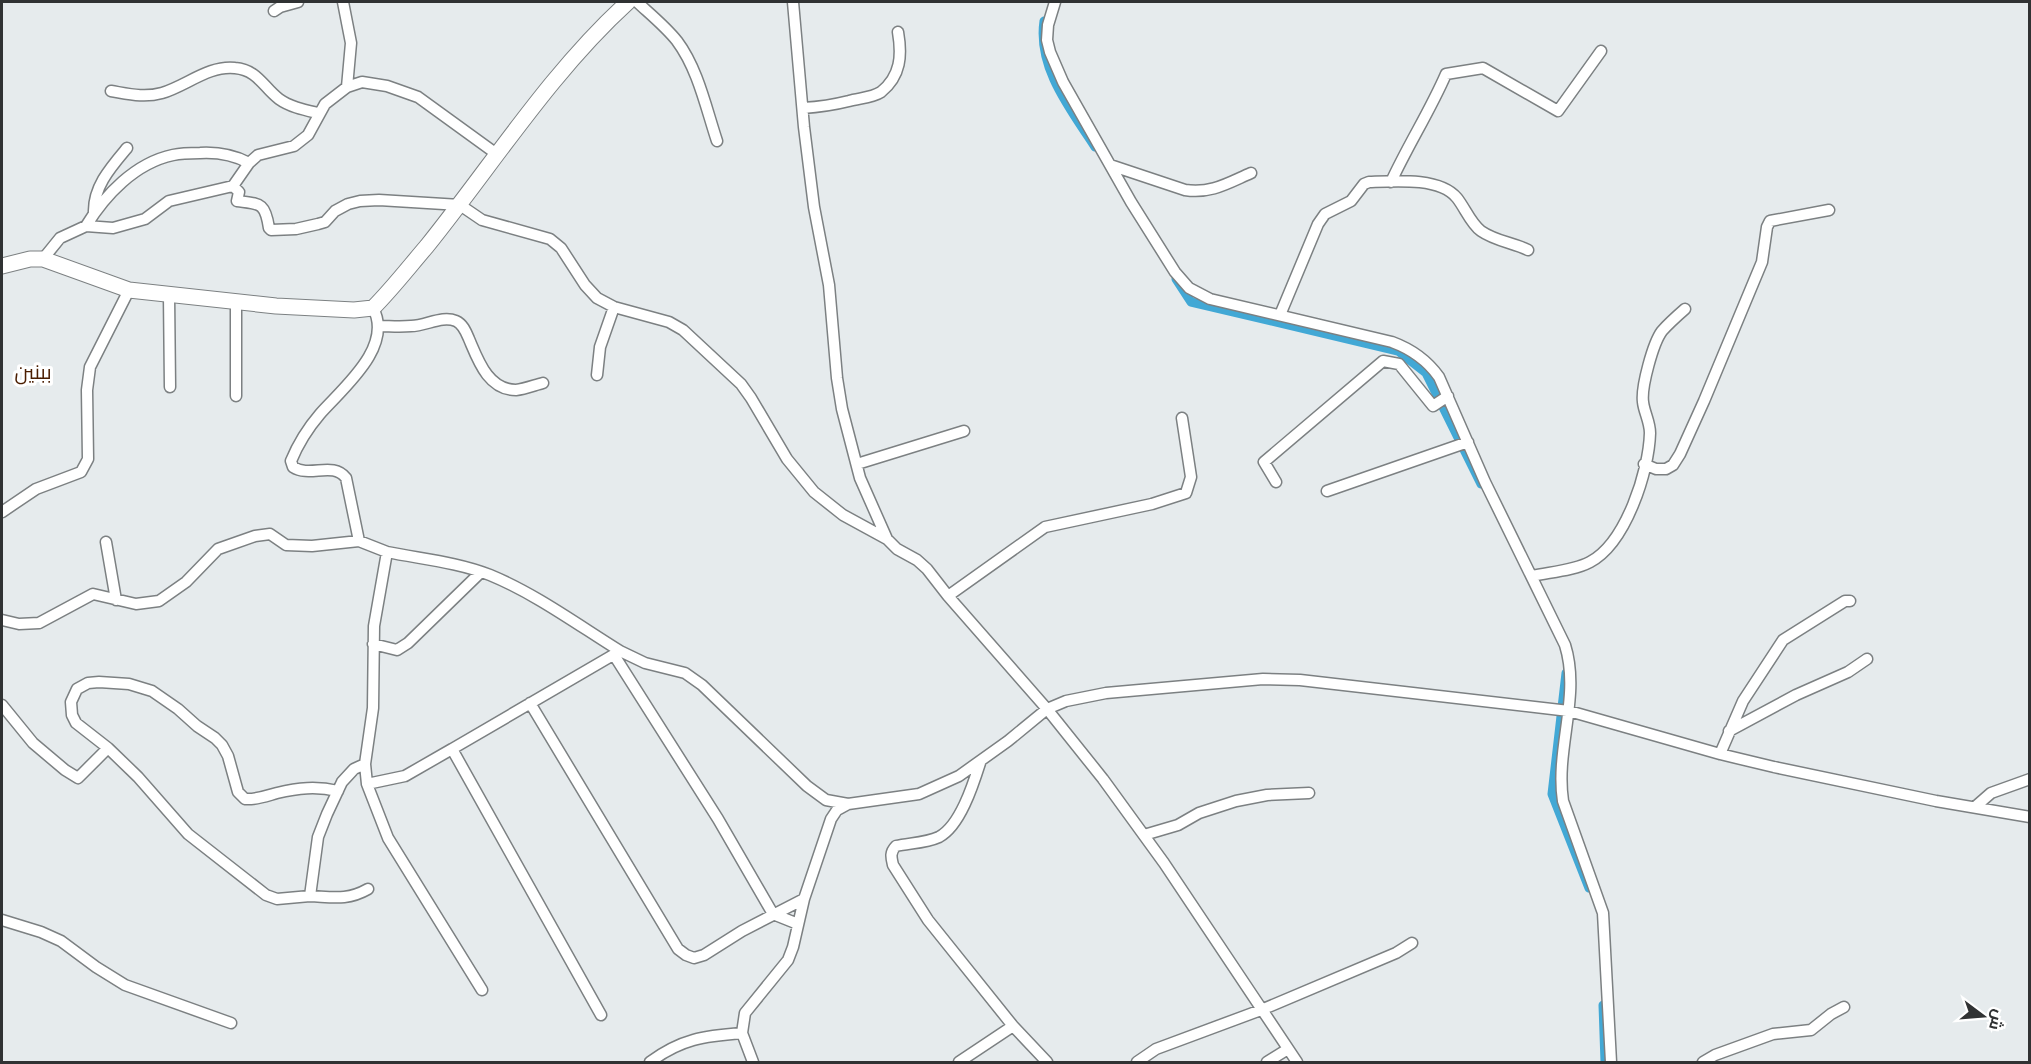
<svg xmlns="http://www.w3.org/2000/svg" width="2031" height="1064" font-family="Ubuntu,Cairo,sans-serif">
<style>
.lines{fill:none;stroke-linecap:round;stroke-linejoin:round}
.canal{stroke:#42a8d5;stroke-width:9}
.minor-casing{stroke:#7c8082;stroke-width:13}
.secondary-casing{stroke:#7c8082;stroke-width:17}
.minor{stroke:#fff;stroke-width:10}
.secondary{stroke:#fff;stroke-width:15}
.labels{text-anchor:middle;dominant-baseline:central;stroke-width:6;stroke-linejoin:round;paint-order:stroke}
.quarter-label{font-size:20px;fill:#4a1d00;stroke:#fff}
</style>
<rect width="100%" height="100%" fill="#e6ebed"/>
<g class="lines">
<path class="canal" d="M1044 21C1037 68 1071 110 1095 147
M1176 279 1191 302 1398 351 1426 373 1481 484
M1566 673 1552 794 1589 888
M1603 1005 1605 1062"/>
<defs>
<path id="minor" d="M343 2 351 43 347 87
M637 2C650 14 666 27 677 41 698 69 706 108 717 141
M793 2 804 127 814 207 829 285 837 378 842 409 860 478 887 539 897 549 917 560 927 569 948 596 1047 709 1103 779 1164 863 1297 1062
M1055 2 1048 25 1047 40 1050 52 1063 82 1131 202 1175 272 1189 288 1210 299 1392 342C1411 349 1427 360 1439 377L1485 482 1565 645C1581 696 1555 749 1563 801L1603 913 1611 1062
M274 11 280 7 298 2
M111 91C129 94 144 98 162 93 186 86 209 65 235 68 258 70 263 87 279 99 290 107 305 110 318 113
M803 108C819 107 833 105 849 101 859 98 872 98 881 92 901 76 902 55 898 32
M1110 165 1185 190C1211 194 1228 183 1251 173
M1391 182C1408 145 1430 111 1446 74L1483 68 1558 111 1601 51
M233 186 239 192 237 201C260 204 265 202 269 228L271 230 296 229 318 224 325 222 335 211 348 204 360 201 379 200 460 205 482 220 550 239 561 248 585 285 597 298 614 307 669 322 683 330 741 384 751 398 787 459 814 492 843 515 887 539
M94 213C93 187 111 167 127 148
M86 226C105 195 135 163 173 155 182 153 191 153 200 153 218 152 234 155 249 163
M43 259 60 238 86 226 113 228 145 219 169 201 233 186 249 163 258 155 294 146 308 135 325 104 347 87 362 82 387 86 418 97 498 155
M169 295 170 387
M1280 315 1318 224 1325 214 1351 201 1364 184 1369 182C1394 181 1440 177 1457 198 1465 208 1471 224 1481 231 1495 241 1514 243 1528 250
M378 326C389 326 400 327 411 326 426 326 442 315 456 321 463 324 466 332 469 339 478 360 488 390 516 390 525 389 535 385 543 383
M597 375 600 347 614 307
M236 396V301
M857 464 964 431
M1644 464 1656 469H1666L1673 465 1680 454 1704 401 1762 262 1767 227 1770 221 1829 210
M1276 482 1264 462 1383 361 1399 364 1433 406 1448 396
M1327 491 1468 442
M2 512 36 489 81 472 88 459 87 390 90 367 129 290
M106 542 116 600
M387 552C421 559 457 562 490 575 536 594 578 625 620 651
M1532 576C1550 572 1573 571 1590 562 1626 543 1649 471 1650 433 1650 422 1644 412 1643 402 1641 387 1653 343 1662 331 1669 323 1677 316 1685 309
M948 596 1045 527 1152 504 1186 493 1191 477 1182 418
M2 620 19 624 39 623 93 594 136 604 159 601 186 582 218 549 255 536 270 534 286 545 312 546 359 541
M373 644 397 650 408 643 481 572
M614 655 718 819 773 914 798 924
M530 703 678 949 686 955 694 958 704 955 742 931 804 899
M2 705 33 743 65 770 78 778 108 748
M1729 731 1796 695 1848 672 1867 659
M1720 754 1743 701 1783 640 1845 601H1850
M365 764 373 708 374 626 387 552 359 541 346 478C333 461 310 478 293 467L291 461C298 444 308 428 320 414 343 388 394 347 373 308
M367 784 405 776 452 749
M1975 807 1991 793 2030 779
M1144 835 1178 825 1199 813 1236 801 1267 795 1309 793
M368 889C347 901 332 897 310 896L318 837 327 814 342 782 354 769 365 764 367 784 388 838 482 990
M310 896 277 899 266 895 188 834 138 777 108 748 76 723 72 715 71 702 77 689 88 683 99 682 129 684 152 691 178 709 197 726 215 738 222 745 228 756 238 792 245 799C256 800 266 796 277 793 298 788 316 786 338 791
M2 920 41 932 61 941 96 967 125 985 231 1023
M601 1015 452 749 620 651 645 663 685 673 702 685 807 786 826 800 848 804 919 794 959 776 1008 741 1047 709 1066 701 1106 693 1263 679 1300 680 1569 711 1720 754 1774 767 1936 801 2030 817
M1013 1026 1047 1062
M650 1062C681 1039 704 1036 742 1033
M753 1062 742 1033 745 1013 788 960 793 947 804 899 831 819 837 810 848 804
M959 1062 1013 1026 928 920 893 865C891 857 890 852 896 846 910 843 926 843 939 837 960 826 973 785 980 763
M1137 1062 1156 1049 1261 1010 1396 953 1412 943
M1267 1062 1288 1049
M1703 1062 1715 1055 1773 1034 1811 1030 1831 1014 1844 1007"/>
<path id="secondary" d="M2 266 30 259H43L129 290 276 306 354 310 373 308C392 289 409 267 427 246 493 164 550 73 628 2"/>
</defs>
<use href="#minor" class="minor-casing"/>
<use href="#secondary" class="secondary-casing"/>
<use href="#minor" class="minor"/>
<use href="#secondary" class="secondary"/>
</g>
<g class="labels">
<g class="quarter-label">
<text x="33" y="371">ببنين</text>
</g>
</g>
<rect width="2031" height="1064" fill="none" stroke="#303233" stroke-width="6"/>
<g transform="translate(1983 1016) rotate(106)" stroke="#ffffff" stroke-width="4.5" paint-order="stroke">
<path d="M0-4.5L10 22L0 15L-10 22Z" fill="#303233"/>
<text y="-9" font-size="16" font-weight="bold" text-anchor="middle" fill="#303233">ش</text>
</g>
</svg>
